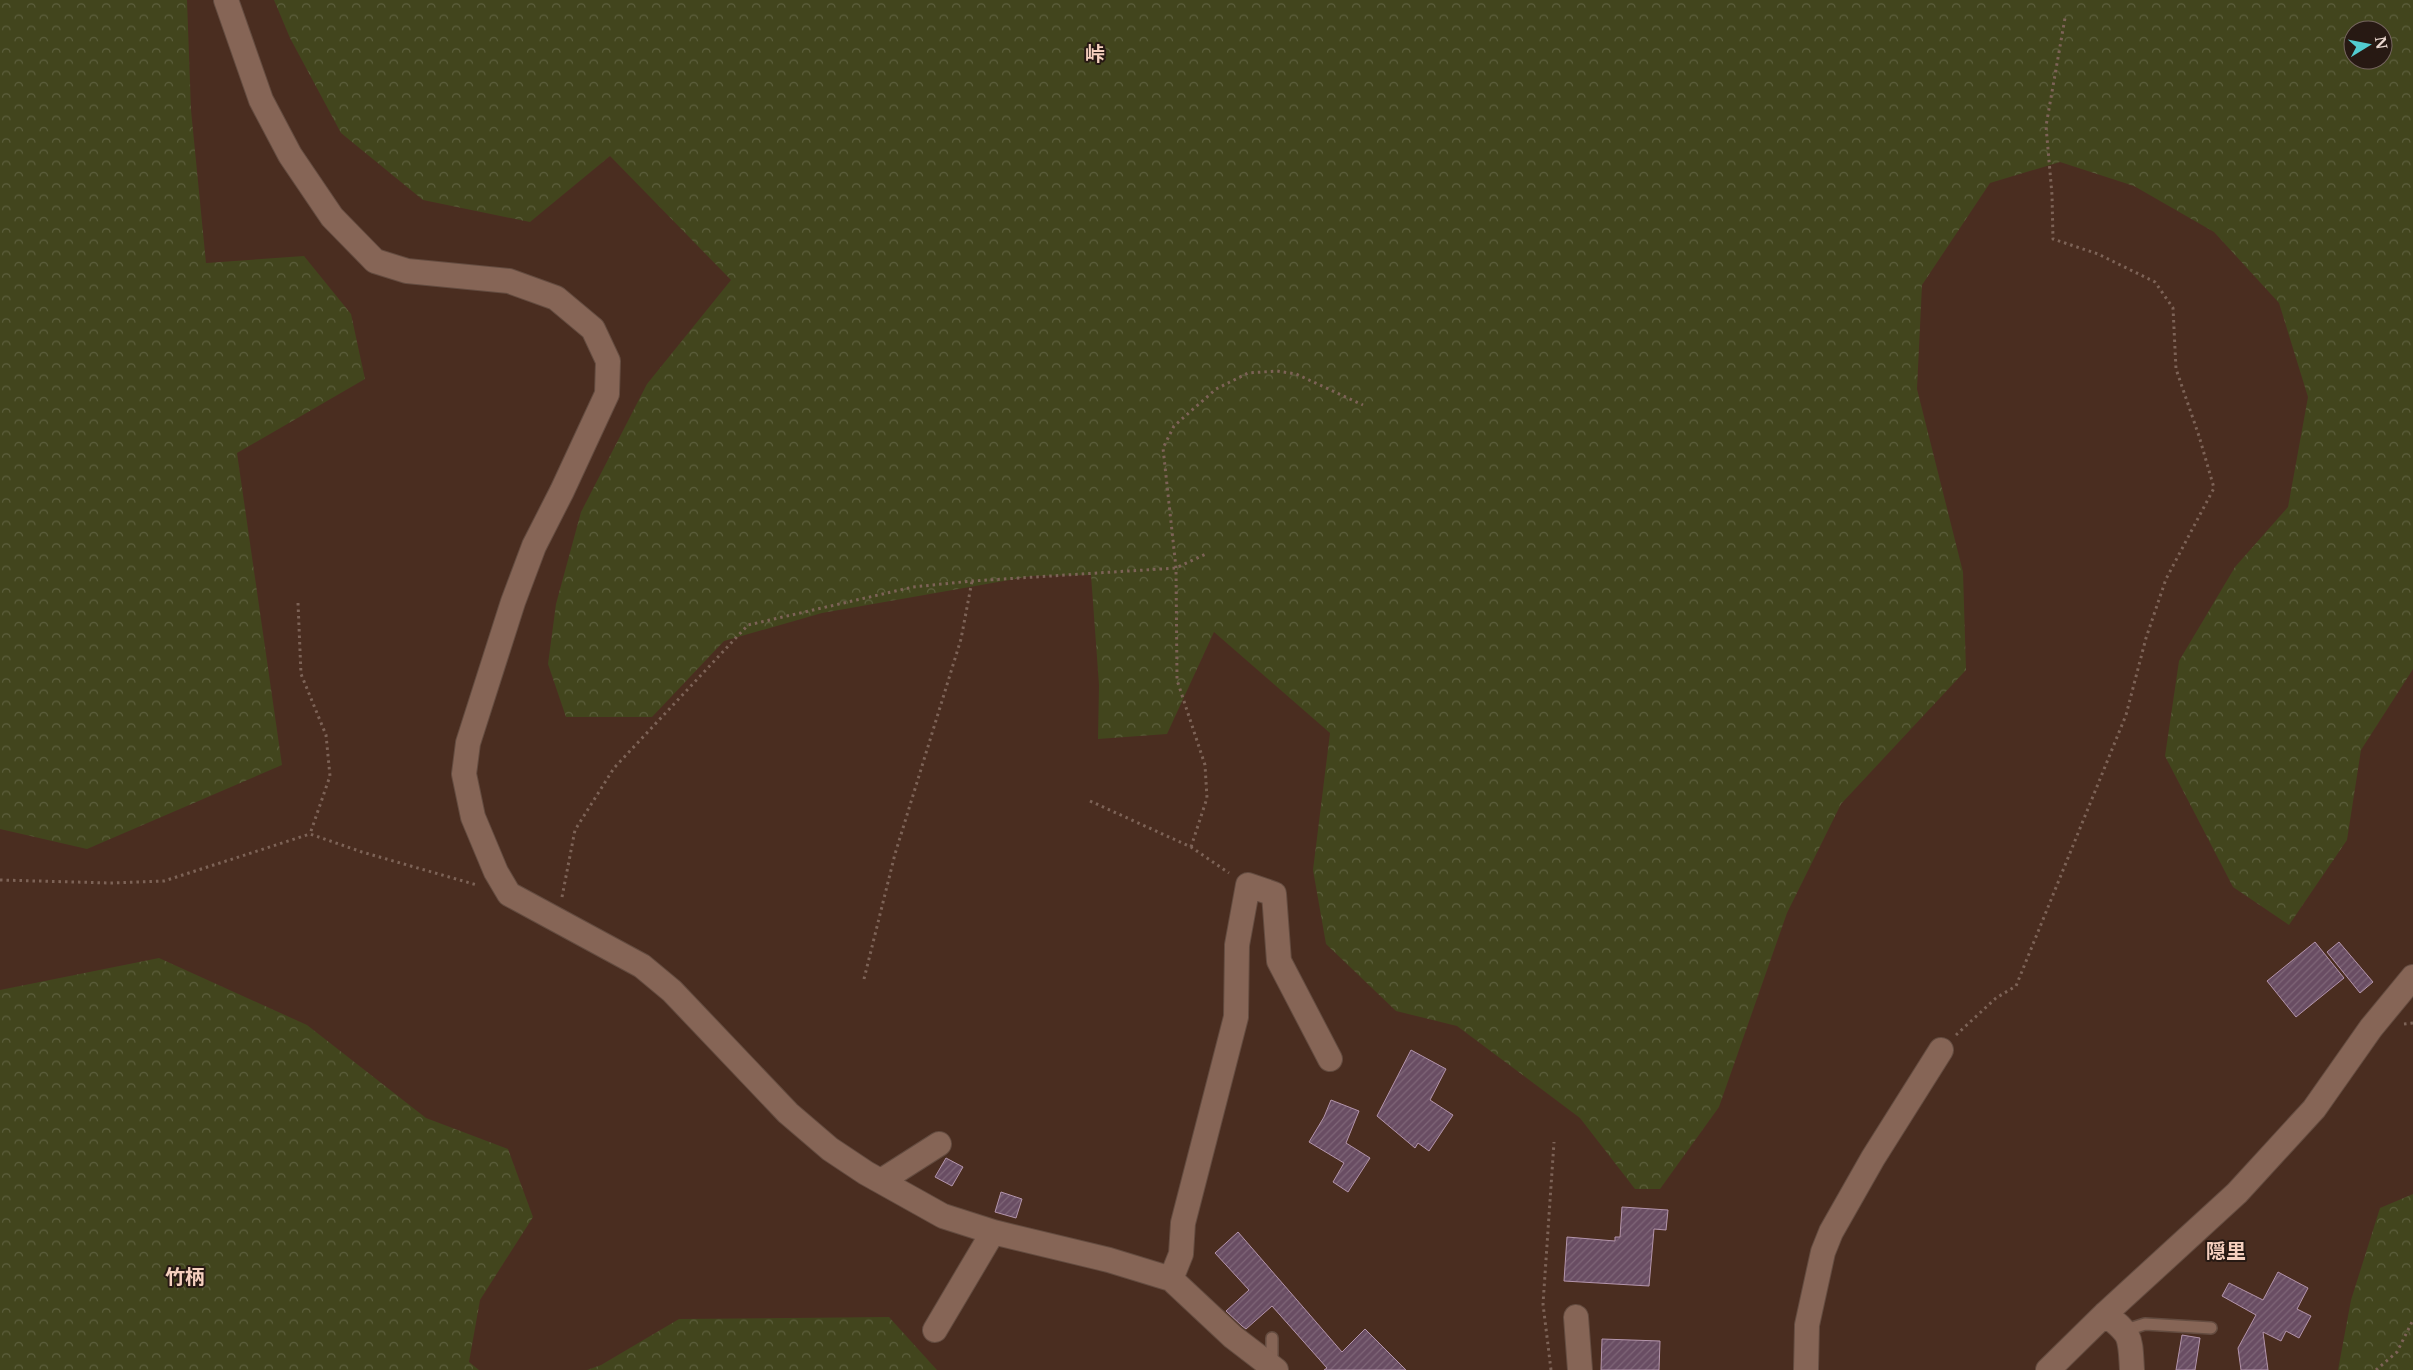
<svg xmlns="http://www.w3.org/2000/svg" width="2413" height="1370" font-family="'Libre Baskerville','Noto Sans JP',serif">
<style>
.forest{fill:url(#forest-crowns);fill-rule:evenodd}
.building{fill:url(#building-hatch);stroke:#b495ac}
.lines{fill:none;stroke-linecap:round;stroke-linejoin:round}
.service-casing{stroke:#644c40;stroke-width:14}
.minor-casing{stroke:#644c40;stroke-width:26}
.path{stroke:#7d6357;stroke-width:3;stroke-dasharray:2.5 4;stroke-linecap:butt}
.service{stroke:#866556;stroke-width:11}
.minor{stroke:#866556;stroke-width:24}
.labels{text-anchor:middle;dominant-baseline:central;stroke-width:4;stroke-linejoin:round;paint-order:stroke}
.quarter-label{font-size:20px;font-weight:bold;fill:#f6d0bf;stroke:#271913}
</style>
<defs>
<pattern id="forest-crowns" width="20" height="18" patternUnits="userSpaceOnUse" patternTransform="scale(1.25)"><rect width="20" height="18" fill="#42451d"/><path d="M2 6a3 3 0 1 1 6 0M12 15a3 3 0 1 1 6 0" fill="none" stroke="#5d5f3d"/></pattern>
<pattern id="building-hatch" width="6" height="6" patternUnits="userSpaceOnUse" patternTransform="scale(1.25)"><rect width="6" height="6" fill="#694d63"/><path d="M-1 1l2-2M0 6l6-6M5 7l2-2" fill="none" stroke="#7f6678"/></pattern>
</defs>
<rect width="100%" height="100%" fill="#4a2d20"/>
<path class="forest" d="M0 0H187L191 110 206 263 304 256 351 314 365 379 237 453 282 765 87 849 0 829Z
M274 0H2413V669L2361 750 2347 840 2289 925 2233 887 2165 756 2179 661 2235 567 2288 507 2308 397 2279 303 2214 232 2134 186 2060 162 1990 183 1922 285 1917 389 1963 572 1966 670 1841 804 1787 913 1719 1107 1660 1189H1635L1580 1118 1457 1026 1396 1011 1326 944 1313 870 1330 733 1214 632 1167 734 1098 739 1099 685 1091 575 1032 576 822 613 724 641 652 717H566L548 664 556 604 581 512 647 384 731 280 610 156 530 222 423 200 341 133 290 38ZM2353 30H2383V60H2353Z
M159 958 307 1025 426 1118 508 1149 533 1217 480 1300 469 1362 479 1370H0V990Z
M2413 1194V1370H2338L2351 1300 2380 1208Z
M889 1317 937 1370H587L601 1365 679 1319Z"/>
<path class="building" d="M2315 942 2344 978 2296 1017 2267 981Z
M2339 942 2373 982 2360 993 2327 952Z
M1411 1050 1446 1069 1430 1100 1453 1115 1429 1151 1418 1143 1415 1148 1377 1116Z
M1331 1100 1359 1111 1346 1143 1370 1158 1348 1192 1333 1182 1344 1163 1309 1142 1324 1117Z
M946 1158 963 1167 952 1186 935 1177Z
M1001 1192 1022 1199 1016 1218 995 1212Z
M1622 1207 1668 1210 1666 1230 1654 1229 1649 1286 1564 1281 1567 1237 1615 1241V1237H1620Z
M1238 1232 1342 1352 1365 1329 1406 1370H1324L1327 1368 1272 1306 1246 1329 1242 1326 1226 1311 1249 1290 1215 1253Z
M2278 1272 2308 1288 2297 1309 2311 1316 2299 1338 2286 1331 2281 1341 2263 1332 2268 1370H2241L2238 1348 2256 1315 2222 1296 2229 1283 2263 1300Z
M2182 1335 2200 1338 2195 1370H2176Z
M1602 1339 1660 1341 1659 1370H1601Z"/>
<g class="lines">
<defs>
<path id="service" d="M2126 1330 2145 1324 2211 1328
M1272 1338V1366"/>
<path id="minor" d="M226 0 261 100 290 155 332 217 375 261 407 271 509 281 556 298 593 329 608 361 607 394 562 491 534 546 513 602 468 743 464 774 473 817 496 872 509 894 642 966 672 991 788 1113 830 1149 866 1173 943 1216 993 1232 1109 1260 1171 1279 1233 1337 1276 1370
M881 1181 939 1144
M1171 1279 1181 1254 1183 1223 1236 1017 1237 945 1248 885 1274 894 1279 961 1330 1059
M2105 1314C2132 1335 2130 1336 2132 1370
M1576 1317 1580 1370
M935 1330 993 1232
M1806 1370 1807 1325 1823 1252 1831 1232 1873 1158 1941 1050
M2048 1370 2105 1314 2237 1193 2314 1109 2371 1028 2413 977"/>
</defs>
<use href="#service" class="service-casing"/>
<use href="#minor" class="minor-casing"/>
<path class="path" d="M298 603 301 674 326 735 330 776 310 834 362 852 477 885
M1090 801 1191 847 1229 873
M1191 847 1207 798 1205 765 1177 680 1176 568 1163 448 1174 426 1216 389 1248 373 1277 371 1296 374 1363 405
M0 880 111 883 164 881 310 834
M562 897 575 830 614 768 748 625 913 587 972 581 1176 568 1208 553
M864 979 895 854 961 639 972 581
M2404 1024 2413 1023
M1956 1035 1996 998 2016 986 2126 715 2146 638 2166 579 2214 488 2199 436 2176 369 2173 308 2155 282 2098 254 2053 239 2052 195 2046 126 2065 18
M1551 1370 1543 1304 1554 1142
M2376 1370 2397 1352 2413 1320"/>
<use href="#service" class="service"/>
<use href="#minor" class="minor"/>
</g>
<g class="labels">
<g class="quarter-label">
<text x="1095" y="54">峠</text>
<text x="2226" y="1251">隠里</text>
<text x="185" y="1277">竹柄</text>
</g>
</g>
<g transform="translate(2368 45) rotate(80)"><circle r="24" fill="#271913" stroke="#75655f"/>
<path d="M0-4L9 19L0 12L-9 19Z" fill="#52ccd0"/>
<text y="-8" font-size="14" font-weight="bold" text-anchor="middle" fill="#ebd8d0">N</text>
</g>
</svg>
